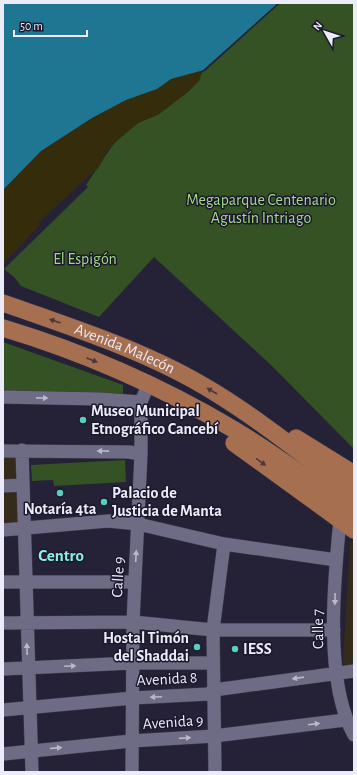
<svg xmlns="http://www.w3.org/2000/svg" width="357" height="775" font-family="'Alegreya Sans',sans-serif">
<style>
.commercial{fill:#342b1b}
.green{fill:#345224}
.sand{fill:#342c0b}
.water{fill:#1e7693}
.pier{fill:#252237}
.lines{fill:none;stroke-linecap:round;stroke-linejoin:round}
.minor-casing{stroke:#3f3c4e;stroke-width:14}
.major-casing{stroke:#3f3c4e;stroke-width:18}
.minor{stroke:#6e6c84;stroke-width:13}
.major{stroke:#a67050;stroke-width:17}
.oneway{fill:#4c3739}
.oneway2{fill:#bab8ca}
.poi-dot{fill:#59cebf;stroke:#1b182c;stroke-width:1.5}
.labels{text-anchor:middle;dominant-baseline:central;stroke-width:3;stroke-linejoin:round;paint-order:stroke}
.park-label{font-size:16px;fill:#a3d989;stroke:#1b182c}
.street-label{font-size:16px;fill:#ecebf9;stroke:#1b182c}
.poi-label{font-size:16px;font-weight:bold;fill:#ecebf9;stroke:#1b182c;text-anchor:start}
.neighbourhood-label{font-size:17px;font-weight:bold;fill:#88f1e2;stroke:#1b182c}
</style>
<rect width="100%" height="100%" fill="#252237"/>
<path class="commercial" d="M15 452 18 525 3 526V453Z
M354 538V665L348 666 343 663V659L350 543Z"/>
<path class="green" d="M278 3H354V449L272 366 154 257 99 317 21 286 14 277 4 269 88 187 86 185 114 143 138 123 159 114 189 91 204 70Z
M3 342 123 385V396L3 394Z
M125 460 126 482 54 486 53 480 32 481 31 465Z"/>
<path class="sand" d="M204 70 201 73 200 80 189 91 159 114 138 123 124 134 107 151 99 167 38 223 40 225 3 264V190L41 151 92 118 126 100 157 89 171 79Z"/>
<path class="water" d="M3 3H278L204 70 171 79 157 89 126 100 92 118 41 151 3 190Z"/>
<path class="pier" d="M278 3H280L279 4 205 71 201 72Z"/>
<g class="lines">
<defs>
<path id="minor" d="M3 397 99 399 141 402
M22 450 32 772
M3 451 129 452 141 454
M3 486 22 485
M340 520C334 580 324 682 354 735
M3 530 108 521 138 524 224 544 336 560
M3 582H135
M3 623 133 622 213 630H334
M3 669 132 663H212
M3 710 133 698 208 694 214 690 354 671
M3 754 131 741 214 736 345 720
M132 772 133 622 141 454V402L148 385
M215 772 213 630 224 544"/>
<g id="major">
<path id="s1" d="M3 303C74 328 150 352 214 392 263 422 308 459 354 493"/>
<path d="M3 328C83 352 162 387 233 429 275 454 314 484 354 511"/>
<path d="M296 438 354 474"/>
<path d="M234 443 354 530"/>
</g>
</defs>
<use href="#minor" class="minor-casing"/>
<use href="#major" class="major-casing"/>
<use href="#minor" class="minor"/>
<use href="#major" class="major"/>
</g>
<defs><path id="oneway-solid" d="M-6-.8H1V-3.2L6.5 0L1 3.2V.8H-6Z"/></defs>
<g class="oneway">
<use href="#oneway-solid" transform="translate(55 321) rotate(-161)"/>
<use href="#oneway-solid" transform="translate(92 360) rotate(23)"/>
<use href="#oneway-solid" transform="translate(212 391) rotate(-150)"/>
<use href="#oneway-solid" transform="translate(261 462) rotate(36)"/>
</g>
<g class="oneway2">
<use href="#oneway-solid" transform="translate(42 398) rotate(1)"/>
<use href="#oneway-solid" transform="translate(103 451) rotate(-179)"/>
<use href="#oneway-solid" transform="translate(136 556) rotate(-87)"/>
<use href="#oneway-solid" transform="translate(335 599) rotate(91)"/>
<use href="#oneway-solid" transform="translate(27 649) rotate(-92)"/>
<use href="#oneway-solid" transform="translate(70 666) rotate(-3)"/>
<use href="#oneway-solid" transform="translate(298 678) rotate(172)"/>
<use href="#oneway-solid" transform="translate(156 697) rotate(177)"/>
<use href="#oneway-solid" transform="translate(314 724) rotate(-7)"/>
<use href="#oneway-solid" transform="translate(185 738) rotate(-4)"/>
<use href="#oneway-solid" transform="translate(56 748) rotate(-5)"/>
</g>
<g class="poi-dot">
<circle cx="83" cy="420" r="4"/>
<circle cx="60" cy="493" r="4"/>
<circle cx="104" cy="502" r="4"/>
<circle cx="197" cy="647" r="4"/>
<circle cx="235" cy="649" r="4"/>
</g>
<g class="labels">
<g class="park-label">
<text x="261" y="200">Megaparque Centenario<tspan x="261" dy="18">Agustín Intriago</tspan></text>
<text x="85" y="259">El Espigón</text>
</g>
<g class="street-label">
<text stroke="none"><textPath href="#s1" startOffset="130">Avenida Malecón</textPath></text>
<text transform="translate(118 577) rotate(-87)">Calle 9</text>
<text transform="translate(318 629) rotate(-91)">Calle 7</text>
<text transform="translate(167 679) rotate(-3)">Avenida 8</text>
<text transform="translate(173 722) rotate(-4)">Avenida 9</text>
</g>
<g class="poi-label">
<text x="91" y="411">Museo Municipal<tspan x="91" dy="18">Etnográfico Cancebí</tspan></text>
<text x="112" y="493">Palacio de<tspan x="112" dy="18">Justicia de Manta</tspan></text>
<text x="60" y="509" text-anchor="middle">Notaría 4ta</text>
<text x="189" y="638" text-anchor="end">Hostal Timón<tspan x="189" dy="18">del Shaddai</tspan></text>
<text x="243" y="649">IESS</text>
</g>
<g class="neighbourhood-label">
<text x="61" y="555">Centro</text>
</g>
</g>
<rect width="357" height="775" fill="none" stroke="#ecebf9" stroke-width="8"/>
<g transform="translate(325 32) rotate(309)" stroke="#1b182c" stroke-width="3" paint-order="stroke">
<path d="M0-3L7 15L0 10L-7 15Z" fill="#ecebf9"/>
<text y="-6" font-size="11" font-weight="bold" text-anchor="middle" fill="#ecebf9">N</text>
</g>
<path d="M14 30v6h73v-6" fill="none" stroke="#ecebf9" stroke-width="2"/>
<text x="20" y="30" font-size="12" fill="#ecebf9" stroke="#1b182c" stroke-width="3" paint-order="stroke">50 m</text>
</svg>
